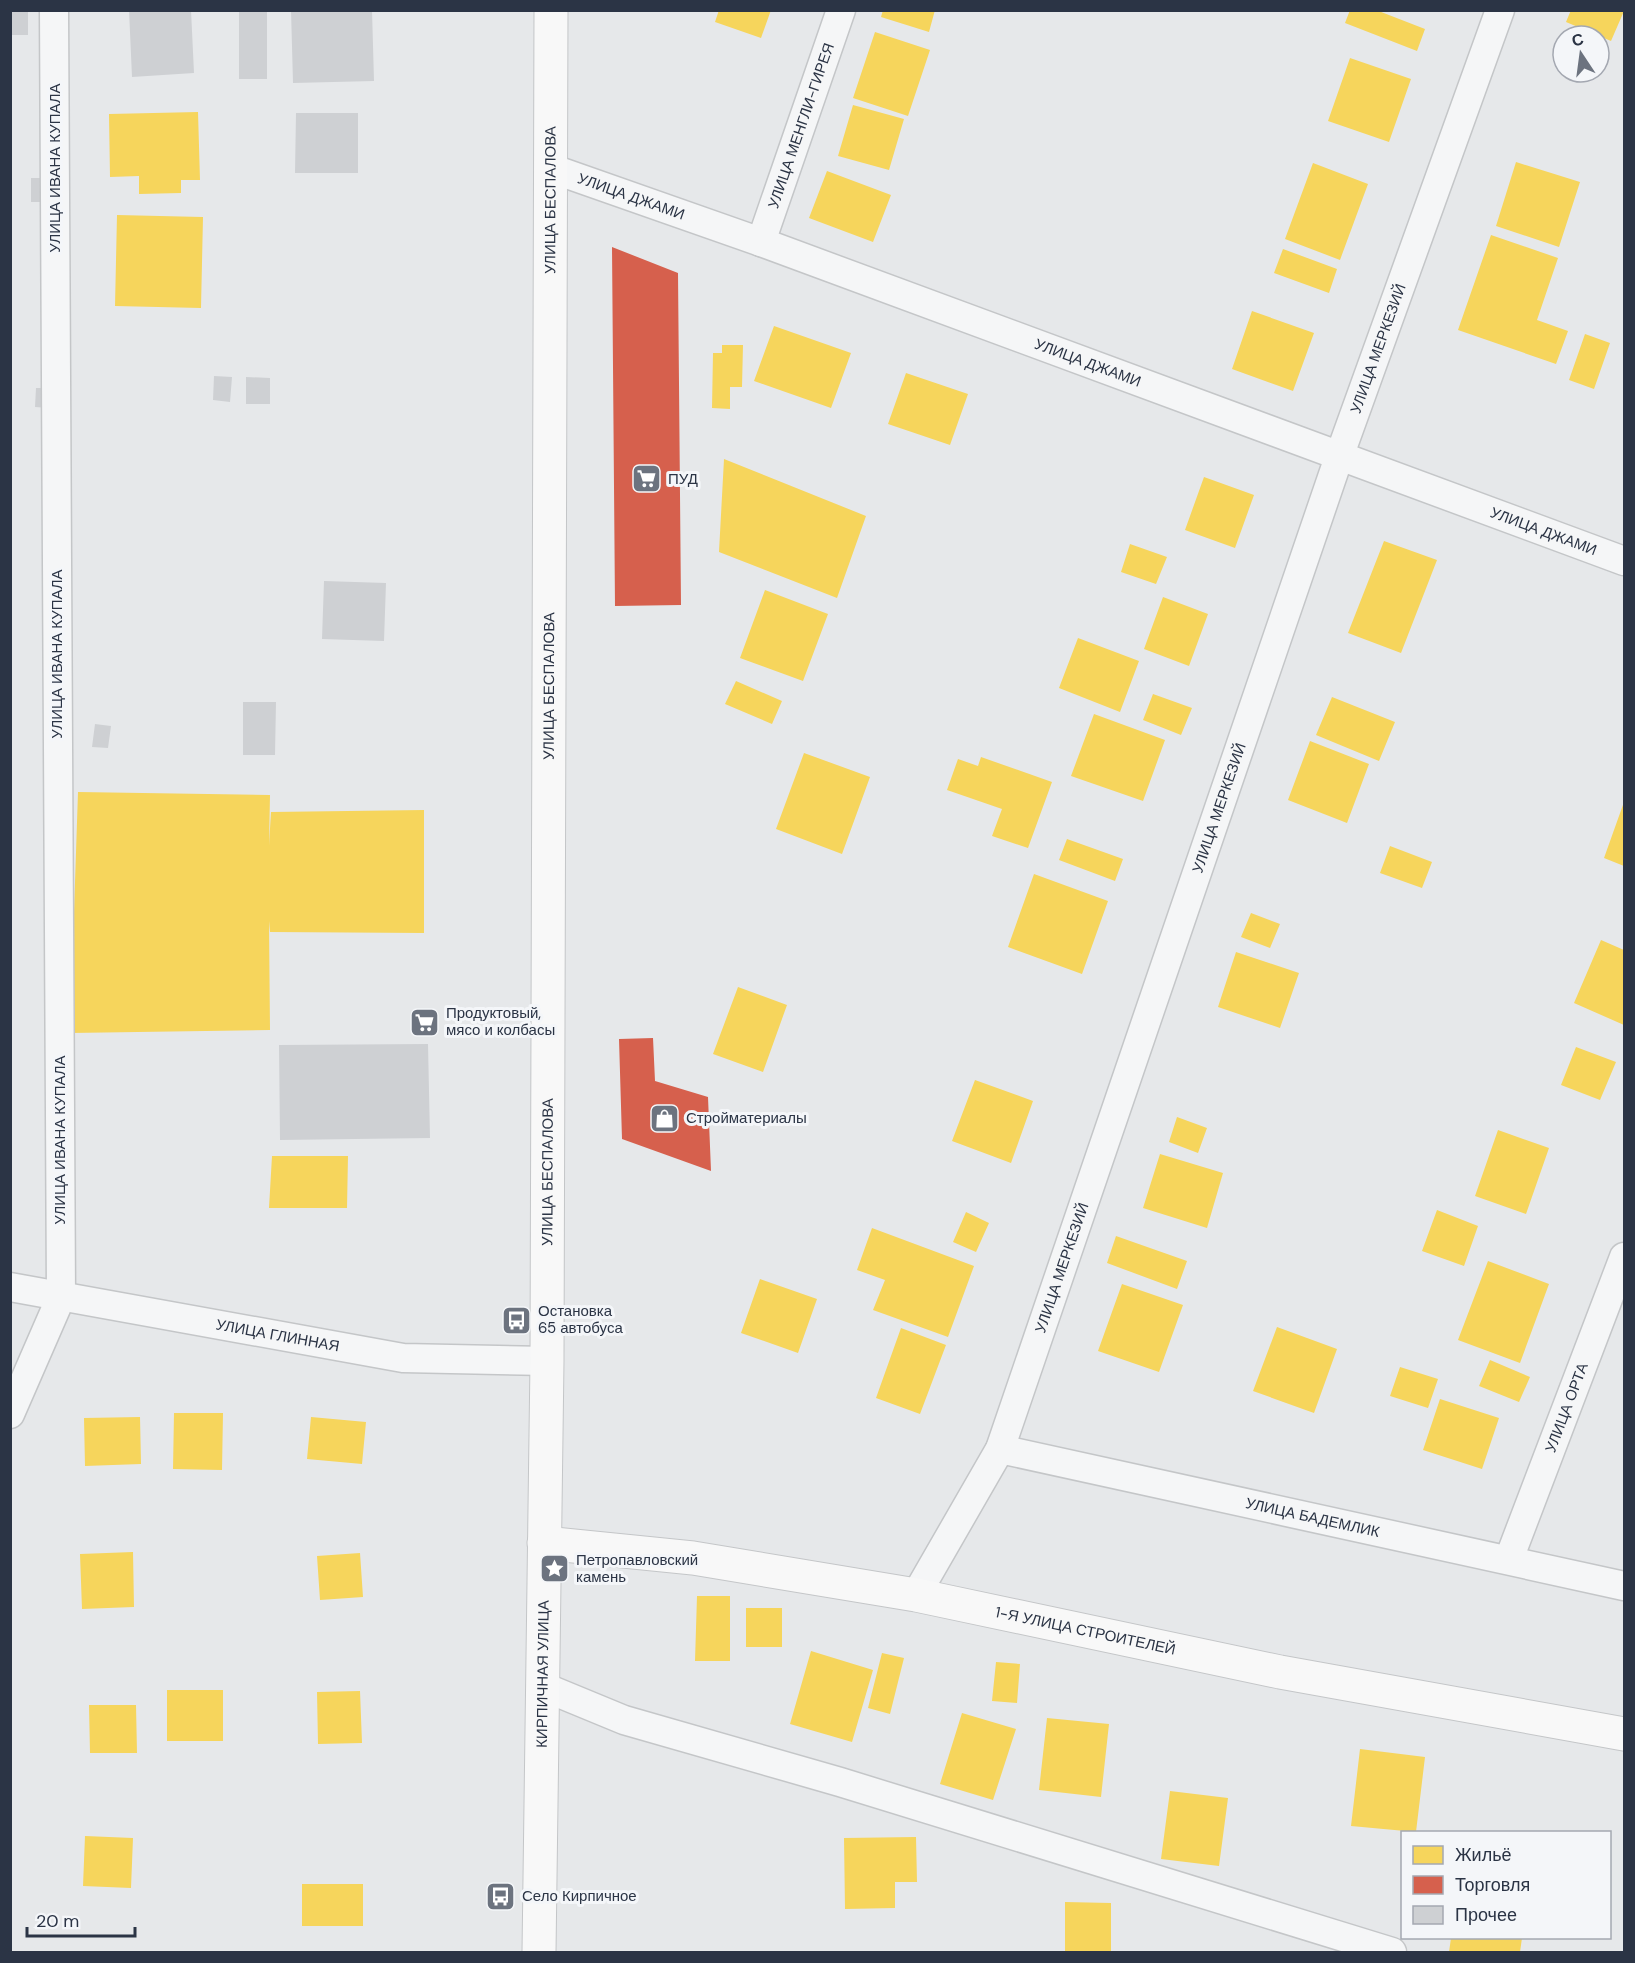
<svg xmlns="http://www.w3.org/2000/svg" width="1635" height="1963" font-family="'DM Sans',sans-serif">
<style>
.homes{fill:#f6d55c}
.shops{fill:#d6604d}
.building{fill:#ced0d3}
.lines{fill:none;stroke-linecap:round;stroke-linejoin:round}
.street-casing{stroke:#c4c6c8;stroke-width:31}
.secondary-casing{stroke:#c4c6c8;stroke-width:35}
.street{stroke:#f5f6f7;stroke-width:28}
.secondary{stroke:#f8f8f8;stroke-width:33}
.labels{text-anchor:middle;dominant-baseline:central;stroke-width:6;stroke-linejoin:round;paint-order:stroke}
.street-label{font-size:15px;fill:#2b3445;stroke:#f4f6f9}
.poi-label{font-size:15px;fill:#2b3445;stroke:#f4f6f9;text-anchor:start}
</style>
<rect width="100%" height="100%" fill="#e6e8ea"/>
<path class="homes" d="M719 10H771L761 38 715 22Z
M883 10H935L929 32 881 17Z
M1350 10H1376L1425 29 1417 51 1345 23Z
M1571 10H1624V11L1611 41 1566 22Z
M875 32 930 50 908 116 853 98Z
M1350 58 1411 79 1389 142 1328 121Z
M853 105 904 119 889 170 838 156Z
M198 112 200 180H181V193L139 194V176L110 177 109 114Z
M1516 162 1580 182 1559 247 1496 226Z
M1313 163 1368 184 1340 260 1285 239Z
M827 171 891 195 873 242 809 218Z
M117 215 203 217 201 308 115 306Z
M1491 235 1558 258 1537 320 1568 331 1556 364 1458 330Z
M1283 249 1337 269 1329 293 1274 273Z
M1252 311 1314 333 1293 391 1232 369Z
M774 326 851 353 831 408 754 381Z
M1585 334 1610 343 1594 389 1569 380Z
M722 345H743L742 387H730V409L712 408 713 353H722Z
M906 373 968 394 950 445 888 424Z
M724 459 866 516 837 598 719 552Z
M1204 477 1254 495 1235 548 1185 530Z
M1384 541 1437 560 1401 653 1348 633Z
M1130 544 1167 557 1156 584 1121 572Z
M765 590 828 614 803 681 740 658Z
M1163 597 1208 614 1189 666 1144 649Z
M1078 638 1139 661 1120 712 1059 688Z
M736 681 782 701 772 724 725 704Z
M1153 694 1192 708 1181 735 1143 720Z
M1332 697 1395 722 1379 761 1316 735Z
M1094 714 1165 740 1143 801 1071 776Z
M1310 741 1369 764 1347 823 1288 800Z
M804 753 870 777 842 854 776 829Z
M981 757 1052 782 1028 848 992 836 1002 809 947 790 958 759 978 766Z
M78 792 270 795 269 845 271 812 424 810V933L270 932 269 921 270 1030 70 1033Z
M1624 802V866L1604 858Z
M1067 839 1123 859 1115 881 1059 860Z
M1390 846 1432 862 1422 888 1380 873Z
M1034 874 1108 901 1082 974 1008 947Z
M1251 913 1280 924 1270 948 1241 937Z
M1601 940 1624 950V1025L1574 1003Z
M1236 952 1299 973 1280 1028 1218 1007Z
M738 987 787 1005 763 1072 713 1054Z
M1576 1047 1616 1062 1600 1100 1561 1085Z
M975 1080 1033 1101 1011 1163 952 1141Z
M1177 1117 1207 1128 1198 1153 1169 1142Z
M1498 1130 1549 1148 1526 1214 1475 1196Z
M1160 1154 1223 1173 1207 1228 1143 1208Z
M272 1156H348L347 1208H269Z
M1437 1210 1478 1226 1464 1266 1422 1251Z
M966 1212 989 1223 976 1252 953 1242Z
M872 1228 974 1266 948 1337 873 1310 885 1280 857 1270Z
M1116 1236 1187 1261 1177 1289 1107 1263Z
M1488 1261 1549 1284 1520 1363 1458 1340Z
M760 1279 817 1299 798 1353 741 1333Z
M1122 1284 1183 1305 1159 1372 1098 1351Z
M1277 1327 1337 1349 1314 1413 1253 1391Z
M901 1328 946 1345 920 1414 876 1398Z
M1490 1360 1530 1377 1519 1402 1479 1386Z
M1400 1367 1438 1379 1428 1408 1390 1396Z
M1440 1399 1499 1418 1482 1469 1423 1450Z
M174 1413H223L222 1470 173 1469Z
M140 1417 141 1464 85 1466 84 1418Z
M311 1417 366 1422 362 1464 307 1459Z
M133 1552 134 1607 82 1609 80 1554Z
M360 1553 363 1597 320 1600 317 1556Z
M697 1596H730V1661H695Z
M746 1608H782V1647H746Z
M811 1651 873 1670 852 1742 790 1724Z
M882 1653 904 1658 890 1714 868 1708Z
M996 1662 1020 1664 1017 1703 992 1701Z
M167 1690H223V1741H167Z
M360 1691 362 1743 318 1744 317 1692Z
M89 1705H136L137 1753H90Z
M962 1713 1016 1729 993 1800 940 1784Z
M1047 1718 1109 1724 1101 1797 1039 1790Z
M1360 1749 1425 1757 1416 1832 1351 1826Z
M1170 1791 1228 1798 1219 1866 1161 1859Z
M85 1836 133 1838 131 1888 83 1886Z
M916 1837 917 1882H895V1908L845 1909 844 1838Z
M302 1884H363V1926H302Z
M1065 1902 1111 1903V1952H1065Z
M1451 1938H1522L1520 1952H1449Z"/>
<path class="shops" d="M612 247 678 273 681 605 615 606Z
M653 1038 655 1081 708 1097 711 1171 622 1139 619 1039Z"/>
<path class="building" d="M10 10H28V35H10Z
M129 10H191L194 73 132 77Z
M239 10H267V79H239Z
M291 10H372L374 81 293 83Z
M296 113H358V173H295Z
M31 178H48V202H31Z
M214 376 232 377 230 402 213 400Z
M246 377 270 378V404H246Z
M36 388H50L49 408 35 407Z
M324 581 386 583 384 641 322 639Z
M243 702H276L275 755H243Z
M95 724 111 726 108 748 92 747Z
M428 1044 430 1138 280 1140 279 1045Z"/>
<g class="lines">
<defs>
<g id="street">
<path id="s1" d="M550 168 761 242 1624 561"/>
<path id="s2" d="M761 242 841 10"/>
<path id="s3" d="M10 1287 403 1358 547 1361"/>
<path d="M10 1414 61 1297 54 10"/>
<path id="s4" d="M1000 1449 1624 1586"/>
<path id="s5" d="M1509 1559 1624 1257"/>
<path id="s6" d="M916 1595 1000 1449 1339 457 1500 10"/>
<path d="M544 1687 624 1720 840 1782 1392 1952"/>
</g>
<g id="secondary">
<path id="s7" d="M544 1543 693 1558 916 1595 1280 1672 1624 1734"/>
<path id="s8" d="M539 1952 547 1361 551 10"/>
</g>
</defs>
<use href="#street" class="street-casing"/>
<use href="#secondary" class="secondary-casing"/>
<use href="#street" class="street"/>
<use href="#secondary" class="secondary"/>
</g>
<defs>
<symbol id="supermarket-square" viewBox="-11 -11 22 22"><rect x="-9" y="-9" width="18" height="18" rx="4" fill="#6c737f" stroke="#f4f6f9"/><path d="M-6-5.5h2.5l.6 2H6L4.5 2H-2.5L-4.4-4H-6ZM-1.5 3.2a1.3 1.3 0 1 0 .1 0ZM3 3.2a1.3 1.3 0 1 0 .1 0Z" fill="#fff"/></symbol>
<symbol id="shop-square" viewBox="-11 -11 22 22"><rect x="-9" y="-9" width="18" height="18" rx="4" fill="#6c737f" stroke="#f4f6f9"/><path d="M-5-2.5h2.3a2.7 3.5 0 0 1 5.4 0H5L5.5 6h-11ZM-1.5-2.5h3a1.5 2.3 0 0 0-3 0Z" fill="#fff"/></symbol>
<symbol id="bus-square" viewBox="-11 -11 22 22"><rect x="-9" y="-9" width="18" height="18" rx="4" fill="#6c737f" stroke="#f4f6f9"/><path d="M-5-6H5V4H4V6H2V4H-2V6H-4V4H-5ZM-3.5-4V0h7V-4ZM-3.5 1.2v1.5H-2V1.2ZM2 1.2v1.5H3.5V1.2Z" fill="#fff"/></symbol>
<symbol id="sight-square" viewBox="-11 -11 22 22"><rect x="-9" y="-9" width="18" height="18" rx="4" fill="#6c737f" stroke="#f4f6f9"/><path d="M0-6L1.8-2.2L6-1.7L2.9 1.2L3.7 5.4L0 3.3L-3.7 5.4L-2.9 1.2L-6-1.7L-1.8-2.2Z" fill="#fff"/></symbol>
</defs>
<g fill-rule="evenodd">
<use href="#supermarket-square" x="630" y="462" width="33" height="33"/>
<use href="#supermarket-square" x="408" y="1006" width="33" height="33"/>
<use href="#shop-square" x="648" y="1102" width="33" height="33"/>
<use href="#bus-square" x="500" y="1304" width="33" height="33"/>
<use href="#sight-square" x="538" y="1552" width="33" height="33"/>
<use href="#bus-square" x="484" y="1880" width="33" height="33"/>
</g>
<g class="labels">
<g class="street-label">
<text stroke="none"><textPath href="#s2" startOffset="123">УЛИЦА МЕНГЛИ-ГИРЕЯ</textPath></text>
<text transform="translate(55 168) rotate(-90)">УЛИЦА ИВАНА КУПАЛА</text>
<text stroke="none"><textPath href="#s1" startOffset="86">УЛИЦА ДЖАМИ</textPath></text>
<text stroke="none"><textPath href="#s8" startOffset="1752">УЛИЦА БЕСПАЛОВА</textPath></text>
<text stroke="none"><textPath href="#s6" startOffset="1332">УЛИЦА МЕРКЕЗИЙ</textPath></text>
<text stroke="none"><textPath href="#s1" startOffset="572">УЛИЦА ДЖАМИ</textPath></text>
<text stroke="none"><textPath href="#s1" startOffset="1058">УЛИЦА ДЖАМИ</textPath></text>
<text transform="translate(57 654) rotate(-90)">УЛИЦА ИВАНА КУПАЛА</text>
<text stroke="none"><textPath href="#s8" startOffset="1266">УЛИЦА БЕСПАЛОВА</textPath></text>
<text stroke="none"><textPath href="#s6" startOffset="846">УЛИЦА МЕРКЕЗИЙ</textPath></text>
<text transform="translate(60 1140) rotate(-90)">УЛИЦА ИВАНА КУПАЛА</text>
<text stroke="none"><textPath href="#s8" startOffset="780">УЛИЦА БЕСПАЛОВА</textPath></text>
<text stroke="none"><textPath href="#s6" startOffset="360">УЛИЦА МЕРКЕЗИЙ</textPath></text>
<text stroke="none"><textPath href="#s3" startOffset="272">УЛИЦА ГЛИННАЯ</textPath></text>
<text stroke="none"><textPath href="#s5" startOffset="162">УЛИЦА ОРТА</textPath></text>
<text stroke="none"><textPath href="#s4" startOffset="320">УЛИЦА БАДЕМЛИК</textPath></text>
<text stroke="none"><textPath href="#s7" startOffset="549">1-Я УЛИЦА СТРОИТЕЛЕЙ</textPath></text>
<text stroke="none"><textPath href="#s8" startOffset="278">КИРПИЧНАЯ УЛИЦА</textPath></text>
</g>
<g class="poi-label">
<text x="668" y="479">ПУД</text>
<text x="446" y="1013">Продуктовый,<tspan x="446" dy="17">мясо и колбасы</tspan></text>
<text x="686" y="1118">Стройматериалы</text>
<text x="538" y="1311">Остановка<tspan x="538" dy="17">65 автобуса</tspan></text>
<text x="576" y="1560">Петропавловский<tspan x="576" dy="17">камень</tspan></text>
<text x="522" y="1896">Село Кирпичное</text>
</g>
</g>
<rect width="1635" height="1963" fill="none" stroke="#2b3445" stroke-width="24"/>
<rect x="1401" y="1831" width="210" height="108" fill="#f4f6f9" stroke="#a4a8b1" stroke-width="1.5"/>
<rect x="1413" y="1846" width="30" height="18" fill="#f6d55c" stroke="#a4a8b1" stroke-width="1.5"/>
<text x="1455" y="1861" font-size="18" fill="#2b3445">Жильё</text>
<rect x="1413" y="1876" width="30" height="18" fill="#d6604d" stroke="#a4a8b1" stroke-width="1.5"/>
<text x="1455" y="1891" font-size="18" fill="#2b3445">Торговля</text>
<rect x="1413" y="1906" width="30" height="18" fill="#ced0d3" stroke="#a4a8b1" stroke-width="1.5"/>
<text x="1455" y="1921" font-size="18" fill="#2b3445">Прочее</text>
<g transform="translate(1581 54) rotate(347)"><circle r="28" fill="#f4f6f9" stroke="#a4a8b1" stroke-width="1.5"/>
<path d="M0-4.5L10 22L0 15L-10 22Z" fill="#6c737f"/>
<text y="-9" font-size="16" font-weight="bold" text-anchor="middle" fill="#2b3445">С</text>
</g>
<path d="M27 1927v9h108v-9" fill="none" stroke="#2b3445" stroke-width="3"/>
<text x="36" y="1927" font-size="18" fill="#2b3445" stroke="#f4f6f9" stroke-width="4.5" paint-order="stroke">20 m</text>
</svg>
